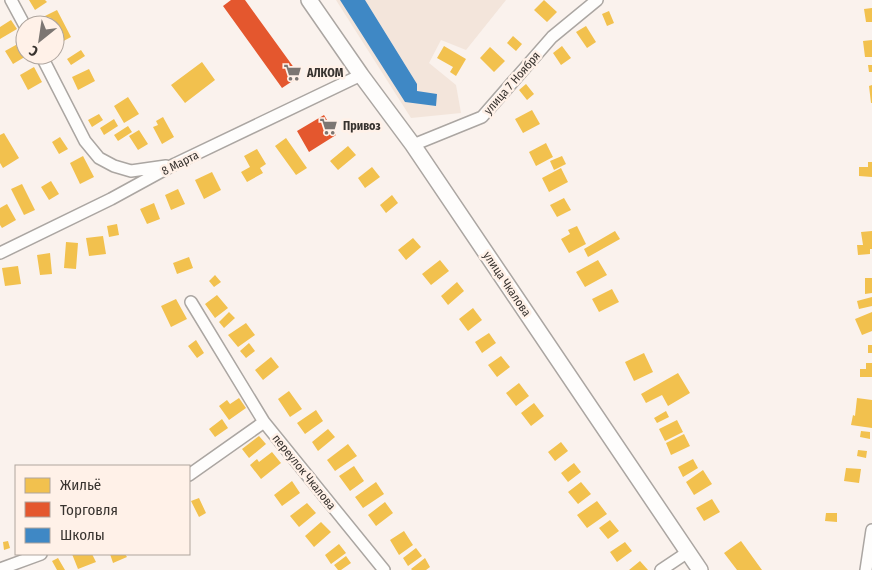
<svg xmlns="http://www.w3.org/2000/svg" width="872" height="570" font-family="'Fira Sans Condensed',sans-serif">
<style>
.built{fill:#f3e5db}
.homes{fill:#f2c14e}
.shops{fill:#e4572e}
.schools{fill:#3f88c5}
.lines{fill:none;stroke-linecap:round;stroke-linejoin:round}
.street-casing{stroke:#aba6a2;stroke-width:14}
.secondary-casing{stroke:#aba6a2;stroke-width:18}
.street{stroke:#fefdfc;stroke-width:11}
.secondary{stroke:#fefdfc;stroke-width:15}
.labels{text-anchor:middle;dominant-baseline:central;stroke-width:5;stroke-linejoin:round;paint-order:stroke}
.poi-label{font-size:12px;font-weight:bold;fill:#38332f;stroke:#fff1e8;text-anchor:start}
.street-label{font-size:12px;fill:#38332f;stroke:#fff1e8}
</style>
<rect width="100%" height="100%" fill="#faf2ed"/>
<path class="built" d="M336 0H506L466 50 441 40 429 63 456 85 461 113 411 118Z"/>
<path class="homes" d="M29 0H45L47 2 35 10Z
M544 0 557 12 547 22 534 10Z
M872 8V22H866L864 9Z
M57 10 71 37 56 45 55 25H45L41 18Z
M609 11 614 23 607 26 602 14Z
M11 20 17 29 0 39V27Z
M586 26 596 42 587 48 576 32Z
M513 36 522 44 516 51 507 43Z
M872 40V57H865L863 41Z
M23 41 25 45V55H28L13 64 5 51Z
M444 46 466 59 456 76 450 72 453 67 437 58Z
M562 46 571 58 561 65 553 53Z
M490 47 505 61 494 72 480 58Z
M81 50 85 56 71 65 67 59Z
M202 62 215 80 185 103 171 85Z
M868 65H872V72H869Z
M34 67 42 82 28 90 20 75Z
M89 69 95 81 78 90 72 77Z
M526 84 534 94 527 100 519 90Z
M872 85V103H871L869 86Z
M128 97 139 114 124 123 114 106Z
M532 110 540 124 523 133 515 119Z
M99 114 103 120 92 127 88 120Z
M163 117 174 137 162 144 153 127 158 125 156 121Z
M114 119 118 126 104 135 100 128Z
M128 126 132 132 118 141 114 135Z
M139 130 148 144 138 150 129 136Z
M4 133 19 158 3 168 0 163V135Z
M60 137 68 149 59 154 52 142Z
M286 138 307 168 296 175 275 146Z
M546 143 553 157 536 166 529 152Z
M348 146 356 155 338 170 330 161Z
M257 149 266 164 260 168 263 173 247 182 241 172 250 167 244 156Z
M83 156 94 177 80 184 70 163Z
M562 156 566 164 554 170 550 161Z
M868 162H872V177L859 176V167H868Z
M372 167 380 177 365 188 358 178Z
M561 168 568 182 549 192 542 178Z
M212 172 221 190 204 199 195 180Z
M51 181 59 194 49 200 41 187Z
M22 184 35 210 24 215 11 189Z
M178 189 185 204 171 210 165 195Z
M392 195 398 203 386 213 380 205Z
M564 198 571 210 557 217 550 205Z
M154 203 160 219 147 224 140 209Z
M7 204 16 220 2 228 0 225V208Z
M117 224 119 235 109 237 107 226Z
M577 226 586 244 569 253 561 239 570 234 568 230Z
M615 231 620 239 588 257 584 249Z
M872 231V249H870V254L858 255 857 245H863L861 232Z
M103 236 106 254 89 256 86 238Z
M413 238 421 247 406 260 398 250Z
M66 242 78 243 76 269 64 268Z
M50 253 52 274 40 275 37 255Z
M189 257 193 268 177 274 173 263Z
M440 260 449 271 431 285 422 274Z
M598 260 607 275 585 287 576 272Z
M18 266 21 284 5 286 2 268Z
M215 275 221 282 214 287 209 281Z
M865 278H872V293L865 294Z
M457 282 464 291 448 305 441 296Z
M612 289 619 302 599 312 592 299Z
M217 295 228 308 215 318 205 304Z
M872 297V306L859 309 857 301Z
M176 299 187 319 171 327 161 306Z
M473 308 482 320 468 331 459 319Z
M229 312 235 318 224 328 219 322Z
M872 312V331L862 335 855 319Z
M246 323 255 335 238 347 228 335Z
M489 333 496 343 482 353 475 342Z
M196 340 204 353 197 358 188 346Z
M249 343 255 351 246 358 240 351Z
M868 345H872V353H868Z
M644 353 653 372 634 381 625 362Z
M501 356 510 367 497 377 488 365Z
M271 357 279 367 263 380 255 370Z
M866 363H872V377H860V369H866Z
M678 373 690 393 668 406 662 395 646 403 641 394Z
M519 383 529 396 516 406 506 393Z
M289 391 302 409 290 417 278 399Z
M239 398 246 408 229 420 219 406 227 400 230 404Z
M857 398 872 400V428L851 425 853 415 855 416Z
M534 403 544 416 531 426 521 413Z
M316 410 323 421 305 434 297 423Z
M666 411 669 417 657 423 654 418Z
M222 419 228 428 215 437 209 429Z
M677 420 683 432 665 441 659 429Z
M328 429 335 437 318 451 312 442Z
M861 431 870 432V439L860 437Z
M684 434 690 446 671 455 666 443Z
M259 436 266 444 249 458 242 449Z
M561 442 568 451 555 461 548 452Z
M348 444 357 456 335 471 327 460Z
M858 450 867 451 866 458 857 456Z
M272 452 281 463 261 479 250 465 257 459 259 462Z
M693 459 698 468 683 477 678 467Z
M574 463 581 472 568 482 561 473Z
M354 466 364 481 350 491 339 476Z
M846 468 861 469 859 483 844 481Z
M703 470 712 484 694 495 686 482Z
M292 481 300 493 282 506 274 495Z
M376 482 384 494 363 508 355 497Z
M581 482 591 494 578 504 568 492Z
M199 498 206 513 199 517 191 501Z
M712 499 720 512 704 521 696 508Z
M597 501 607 514 587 528 577 515Z
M385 502 393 513 376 526 368 515Z
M307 503 316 513 299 527 290 516Z
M826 513H837V522L825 521Z
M610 520 619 531 608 539 599 528Z
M321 522 331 532 314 547 305 536Z
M404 531 413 545 399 555 390 540Z
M8 541 10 548 4 550 3 542Z
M741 541 762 570H737L724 553Z
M625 542 632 551 617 562 610 552Z
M339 544 346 553 331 564 325 555Z
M416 548 422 556 408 566 403 558Z
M72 554H92L96 562 78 569Z
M110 554H125L127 557 113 563Z
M346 556 351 563 341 570H338L334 565Z
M58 558 65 570H57L52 561Z
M425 558 430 567 426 570H412L411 569Z
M640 561 648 570H629Z"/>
<path class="shops" d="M231 0H245L300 76 282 88 223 6Z
M324 115 336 135 309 152 297 131Z"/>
<path class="schools" d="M340 0H365L417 84V91L437 94 436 106 405 102Z"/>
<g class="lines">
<defs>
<path id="street" d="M11 0 25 26
M41 55 85 141 99 158 114 166 131 171 166 166
M413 145 482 117 552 37 597 0
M0 253 111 199 175 164 361 75
M191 302 264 422
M189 475 264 422 384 570
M0 569 41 554
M661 570 688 552
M866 570 872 530"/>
<path id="secondary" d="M309 0 361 75 413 145 700 570"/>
</defs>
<use href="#street" class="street-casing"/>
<use href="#secondary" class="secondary-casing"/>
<use href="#street" class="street"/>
<use href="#secondary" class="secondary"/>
</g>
<defs>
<symbol id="supermarket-bare" viewBox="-9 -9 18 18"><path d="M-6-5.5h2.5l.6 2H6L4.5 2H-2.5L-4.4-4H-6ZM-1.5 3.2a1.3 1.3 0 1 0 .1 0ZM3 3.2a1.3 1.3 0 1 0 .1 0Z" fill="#7c7672" stroke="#fff1e8" stroke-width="2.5" paint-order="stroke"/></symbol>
</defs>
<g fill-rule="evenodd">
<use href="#supermarket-bare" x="280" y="60" width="25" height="25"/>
<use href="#supermarket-bare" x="316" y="114" width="25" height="25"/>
</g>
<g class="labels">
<g class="poi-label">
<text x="307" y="73">АЛКОМ</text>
<text x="343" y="126">Привоз</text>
</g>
<g class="street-label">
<text transform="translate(512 83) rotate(-49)">улица 7 Ноября</text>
<text transform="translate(180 163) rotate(-27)">8 Марта</text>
<text transform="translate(507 284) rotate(56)">улица Чкалова</text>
<text transform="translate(304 472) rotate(51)">переулок Чкалова</text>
</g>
</g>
<rect x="15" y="465" width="175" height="90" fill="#fff1e8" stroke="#afa59e"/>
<rect x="25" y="478" width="25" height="15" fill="#f2c14e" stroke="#afa59e"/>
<text x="60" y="490" font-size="15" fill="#38332f">Жильё</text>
<rect x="25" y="502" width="25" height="15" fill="#e4572e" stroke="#afa59e"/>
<text x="60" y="515" font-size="15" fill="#38332f">Торговля</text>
<rect x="25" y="528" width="25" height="15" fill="#3f88c5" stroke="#afa59e"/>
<text x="60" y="540" font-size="15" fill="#38332f">Школы</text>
<g transform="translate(40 40) rotate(210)"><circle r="24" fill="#fff1e8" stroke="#afa59e"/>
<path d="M0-4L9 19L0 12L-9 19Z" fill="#7c7672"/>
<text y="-8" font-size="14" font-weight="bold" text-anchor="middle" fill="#38332f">С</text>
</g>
</svg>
